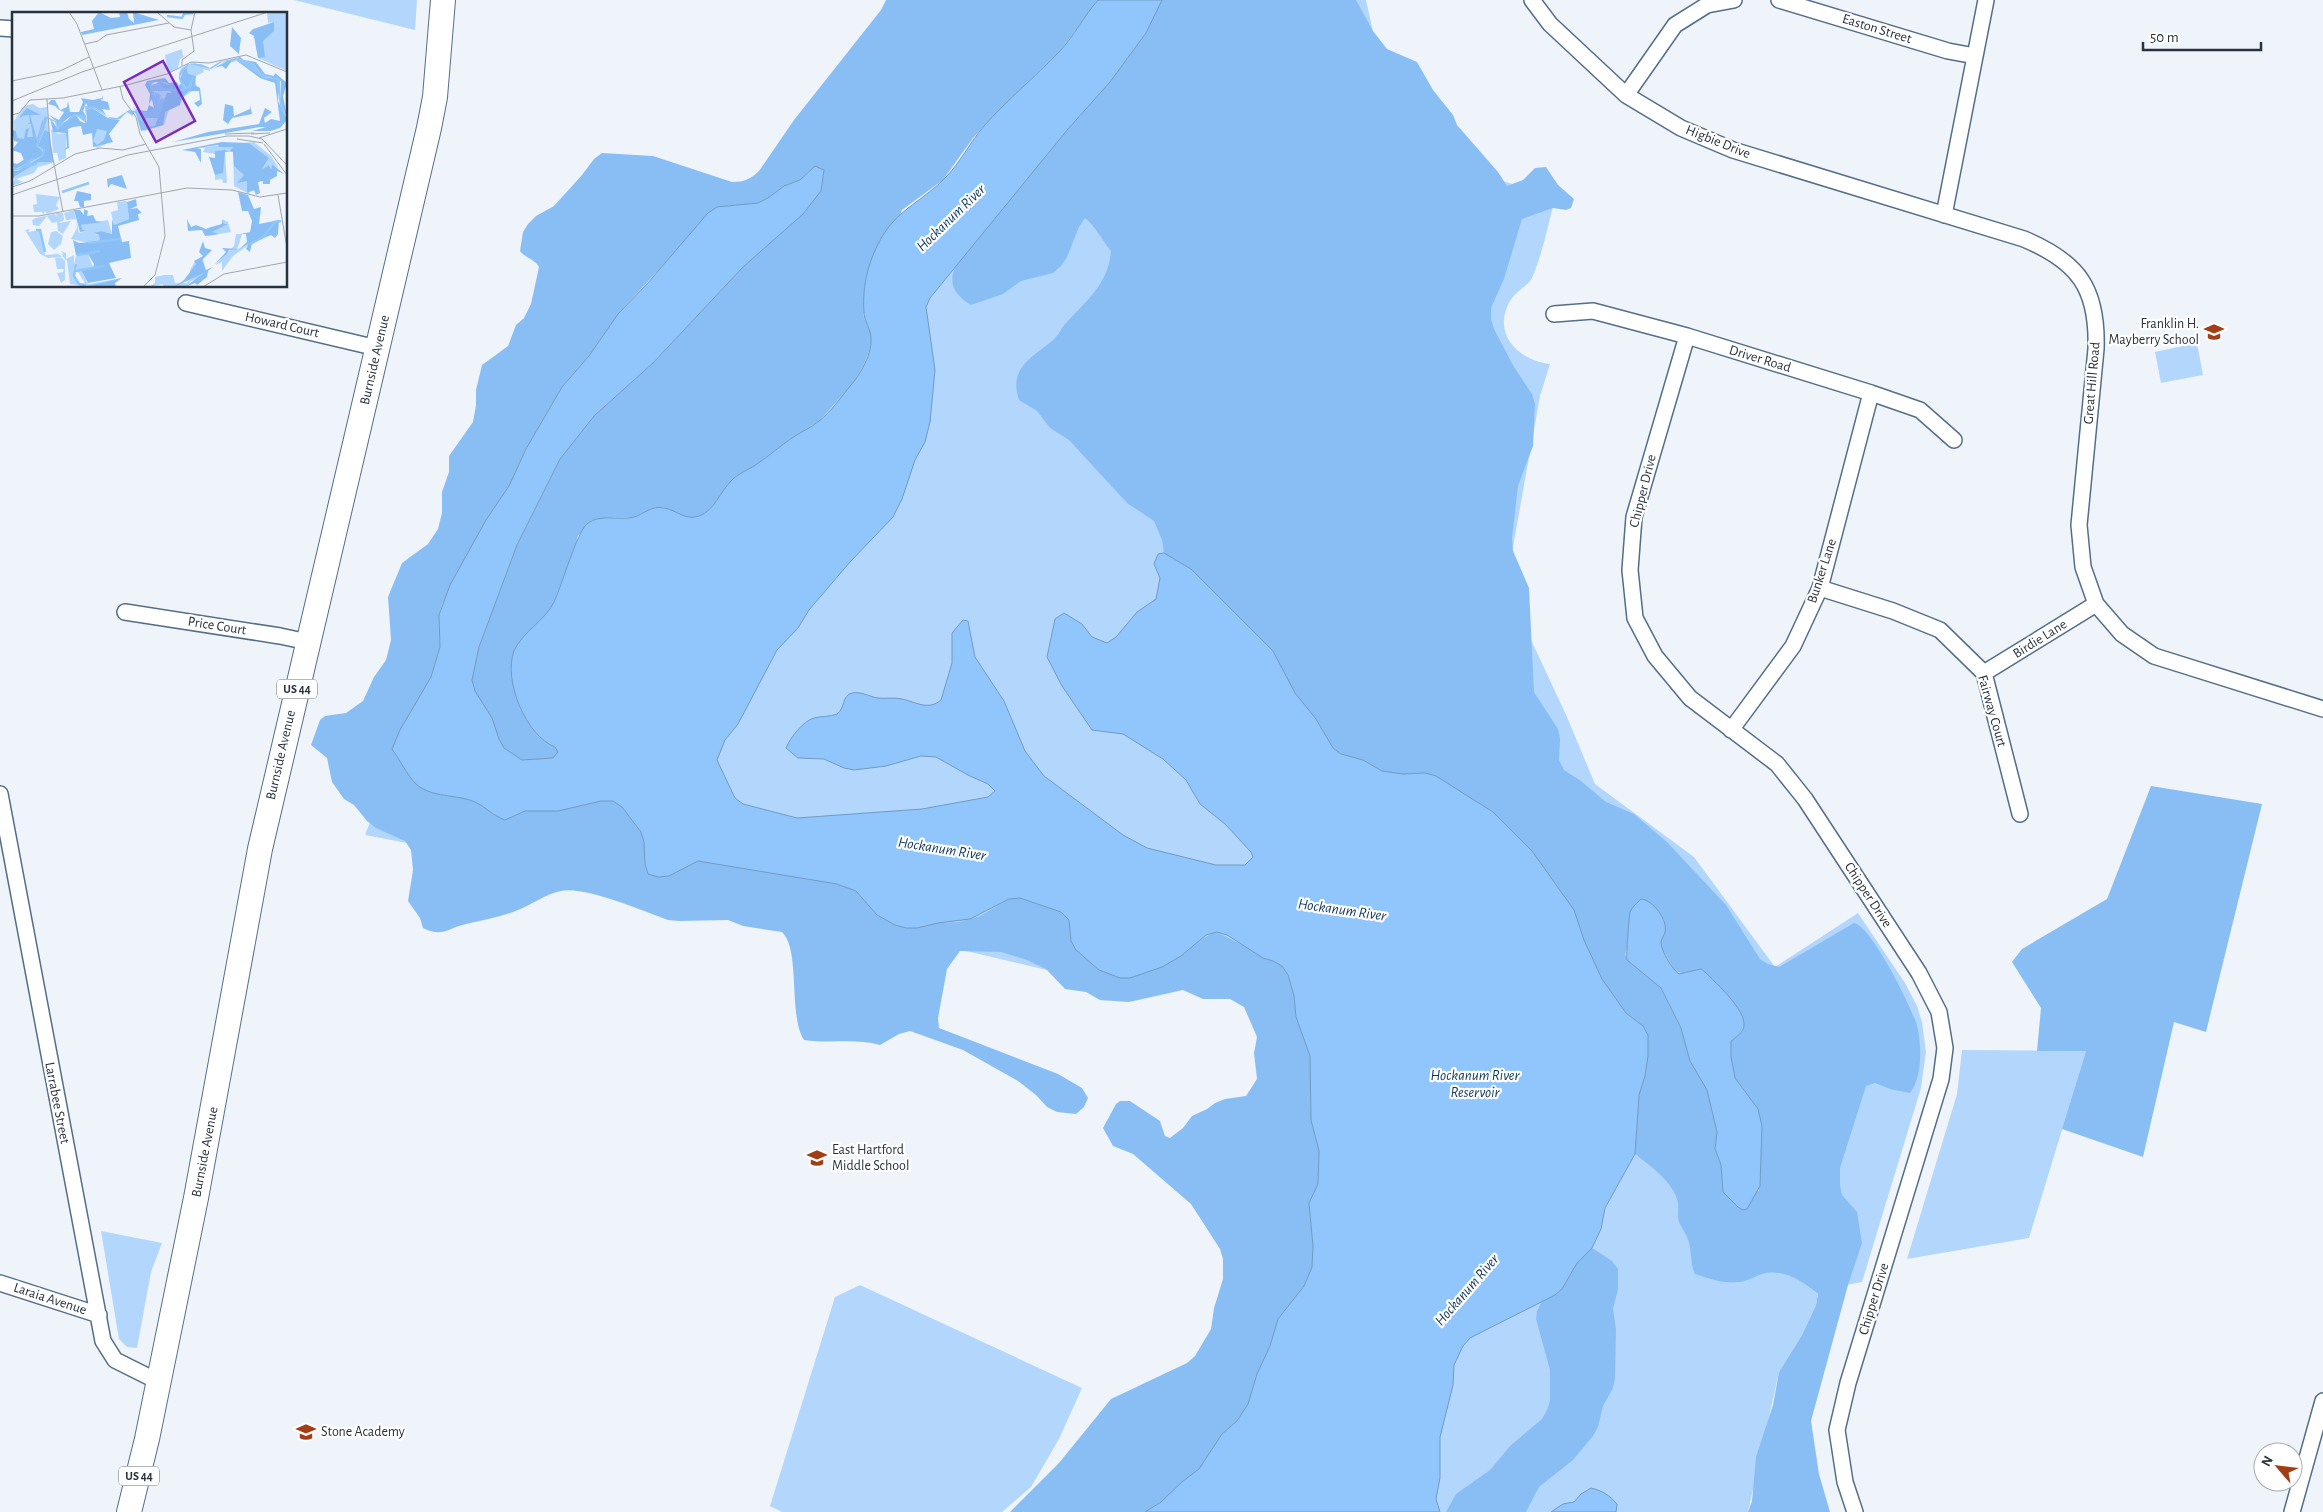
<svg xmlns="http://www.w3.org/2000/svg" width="2323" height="1512" font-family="'Alegreya Sans',sans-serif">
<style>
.green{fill:#b3d7fc}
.forest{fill:#89bef5;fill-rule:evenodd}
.water{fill:#90c6fc;stroke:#719ac3}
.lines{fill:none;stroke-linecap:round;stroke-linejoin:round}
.street-casing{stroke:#556e87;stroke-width:18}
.primary-casing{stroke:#556e87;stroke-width:26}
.street{stroke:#fff;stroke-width:15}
.primary{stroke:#fff;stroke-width:24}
.labels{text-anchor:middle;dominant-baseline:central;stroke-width:4.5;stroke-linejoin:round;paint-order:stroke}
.shield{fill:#fff;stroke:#687077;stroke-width:1}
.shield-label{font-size:12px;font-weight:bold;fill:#28323d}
.street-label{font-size:14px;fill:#28323d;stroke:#fff}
.poi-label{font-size:14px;fill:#28323d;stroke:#fff;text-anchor:start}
.water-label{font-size:15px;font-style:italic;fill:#10375a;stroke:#fff}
.inset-river{fill:none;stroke:#90c6fc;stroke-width:2.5}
.inset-road{fill:none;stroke:#9fa6ae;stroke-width:1}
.view{fill:#7b2cbf;fill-opacity:0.15;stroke:#7b2cbf;stroke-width:2.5}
.inset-edge{fill:none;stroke:#28323d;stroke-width:2.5}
</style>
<rect width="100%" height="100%" fill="#eff4fa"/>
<path class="green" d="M294 0H417L415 30Z
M1130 0H1366L1399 150 1556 197C1548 223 1543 253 1532 278 1528 286 1514 292 1509 303 1492 335 1520 361 1550 364L1540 396 1506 586 1567 717 1595 784 1694 857 1775 967 1858 913 1905 983 1917 1006 1922 1022 1926 1052 1921 1088 1862 1282 1814 1291 1818 1294 1816 1305 1802 1335 1779 1372 1748 1512H1055L1248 1307 1261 990 1111 985 928 942 365 835 406 730Z
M2197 343 2203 375 2161 383 2155 352Z
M1962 1050 2086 1051 2029 1238 1907 1259 1957 1094Z
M101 1231 162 1243 151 1272 137 1348 127 1347 119 1339Z
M860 1285 1082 1388 1059 1439 1031 1487 1002 1512H782L770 1506 835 1297Z"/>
<path class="forest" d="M886 0H1098L1062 49 994 115 973 138 943 180 902 210 863 315 871 334V345L864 364 854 382 819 421 790 439 756 465 736 476 710 509 702 516 692 518 682 516 663 507 653 508 634 517 603 518 591 521 578 536 573 556 515 694C524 715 532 738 555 747L558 752 553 758 522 760 504 748 499 739 492 718 475 691 472 680 479 647 517 545 560 459 594 416 653 363 743 267 821 191 824 170 815 166 800 180 784 186 768 198 758 203 717 207 618 314 589 356 562 387 526 449 509 486 486 520 442 605 439 615 440 647 431 677 422 696 435 793C449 795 466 796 478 803 488 809 494 816 505 820L525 811H558L601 801H613L622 807 641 832 644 842 645 864 648 873 658 877 669 876 698 861 837 884 856 891 877 915 895 925 906 928H917L938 923 959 922 980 916 1009 899 1020 898 1062 912 1069 920 1071 941 1162 967C1180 956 1197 938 1217 932L1282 966 1288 975 1294 996 1296 1017 1310 1056 1312 1067 1311 1120 1319 1151 1318 1184 1309 1203 1313 1246 1312 1267 1304 1286 1278 1319 1270 1346 1257 1374 1248 1404 1237 1421 1222 1434 1199 1469 1183 1481 1161 1502 1145 1512H1010L1059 1463 1111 1399 1187 1363 1195 1356 1211 1329 1214 1308 1223 1279V1259L1220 1249 1191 1204 1133 1154 1113 1146 1103 1128 1116 1104 1120 1101H1130L1160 1121 1165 1136 1170 1138 1183 1128 1192 1116 1207 1109 1215 1103 1225 1099 1246 1096 1257 1079 1254 1053 1257 1037 1244 1007 1230 999H1203L1183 990 1129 1002 1100 1000 1086 992 1065 989 1046 969 1027 960 1001 952 960 951 947 969 938 1018 939 1028 1058 1074 1082 1088 1088 1098 1084 1107 1076 1114 1057 1112 1047 1107 1036 1095 1018 1081 963 1050 910 1031 899 1034 880 1045C855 1038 830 1044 804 1040 788 1016 801 950 782 932L743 926 728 920 679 921 668 920C643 911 585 886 561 891 545 894 532 905 518 910 501 917 484 920 466 924 448 928 442 938 423 928L420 918 408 901 413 870 411 850 405 841 376 828 367 821 354 805 344 799 332 782 327 758 311 745 320 720 325 716 346 713 363 701 374 677 386 660 391 640 388 597 402 563 428 544 438 529 442 513V492L449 472V456L473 422 476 405V390L482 365 508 346 516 325 524 318 531 304 539 267C535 259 525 258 520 251L523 232 528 224 536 216 554 206 582 175 594 159 602 153 653 156 732 182C744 182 751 179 759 171L794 120 881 10Z
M1162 0H1356L1373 31 1387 49 1417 62 1433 90 1453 115 1457 125 1498 172 1507 186 1523 180 1535 168 1546 167 1558 185 1574 199 1571 208 1566 210 1553 208 1522 219 1504 279 1491 308V319L1494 329 1514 367 1532 394 1535 404 1533 446 1518 486 1512 538 1513 551 1529 588 1534 692 1558 729 1560 739 1559 760 1564 770 1581 781 1606 802 1634 814 1668 843 1726 905 1760 959 1768 964 1779 967 1854 923C1872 927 1909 1003 1916 1022 1922 1042 1923 1077 1910 1093L1890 1089 1875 1083 1866 1086 1840 1168V1185L1842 1195 1857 1212 1862 1243 1848 1285 1811 1421 1819 1474 1830 1512H1748L1752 1501 1756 1457 1773 1405 1779 1372 1802 1335 1816 1305 1818 1294C1802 1281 1783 1268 1762 1274 1755 1276 1748 1281 1740 1282 1724 1284 1710 1279 1695 1274 1690 1263 1692 1254 1689 1243 1688 1236 1682 1229 1679 1222 1677 1215 1679 1210 1678 1203 1674 1182 1650 1166 1635 1154L1639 1095 1645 1076 1643 1026 1626 1013 1602 979 1583 940 1574 910 1532 851 1493 812 1425 773 1403 774 1382 771 1363 760 1341 754 1333 748 1316 719 1295 693 1273 651 1191 569 1164 553 1162 540 1154 521 1127 503 1069 440 1050 428 1037 411 1019 400C1007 365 1037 356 1056 337 1060 333 1061 328 1065 324 1086 301 1108 285 1111 251 1102 240 1095 226 1085 218L1079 227 1067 257 1061 266 1053 273 1021 281 1003 294 971 305C955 295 948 285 955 267L1068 129 1110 82 1146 33ZM1646 900 1664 920 1665 931 1661 940V946L1675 971 1685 974 1701 969 1742 1031 1731 1041V1057L1735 1078 1758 1109 1762 1126 1759 1191 1723 1192 1721 1165 1715 1149 1717 1132 1707 1090 1690 1061 1681 1028 1661 988 1625 955 1629 939 1630 912Z
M2151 786 2262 804 2206 1032 2174 1022 2143 1157 2062 1129 2086 1051H2037L2041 1008 2012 962 2022 949 2107 899Z
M1592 1248 1612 1261 1618 1269V1289L1613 1309 1616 1329 1615 1378 1613 1388 1603 1406 1598 1427 1593 1436 1573 1460 1539 1487 1526 1512H1446L1456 1494 1490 1470 1510 1446 1542 1419 1547 1410 1550 1401V1370L1536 1319 1537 1311 1542 1301 1555 1295 1562 1289 1577 1263Z"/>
<path class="water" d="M1098 0H1162L1146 33 1110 82 1068 129 930 298 926 307 935 370 930 422 925 442 915 460 902 499 893 517 850 562 809 610 798 628 777 650 738 724 725 740 717 760 735 798 743 804 797 818 922 809 988 797 995 791 988 784 968 775 936 757 921 756 886 766 854 770 844 768 824 759 798 758 786 748C790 738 803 721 814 718 821 716 830 717 837 714 845 709 842 695 852 693 861 691 870 697 878 698 886 699 894 697 902 699 916 702 928 711 941 700L952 663V633L963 620 968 621 975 657 1004 701 1025 751 1044 776 1123 835 1147 848 1216 865H1245L1253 857 1251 852 1225 824 1200 804 1186 780 1163 759 1123 734 1092 730 1062 686 1047 657 1055 619 1064 613 1082 624 1092 637 1107 643 1116 637 1137 612 1156 599 1160 578 1154 564 1158 554 1164 553 1191 569 1273 651 1295 693 1316 719 1333 748 1341 754 1363 760 1382 771 1403 774 1425 773 1436 776 1493 812 1532 851 1574 910 1584 940 1602 979 1626 1013 1643 1026 1648 1035V1056L1645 1076 1639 1095 1635 1154 1605 1208 1601 1229 1592 1248 1577 1263 1562 1289 1555 1295 1470 1338 1463 1346 1454 1365 1453 1385 1440 1437V1478L1436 1499 1440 1512H1145L1161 1502 1183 1481 1199 1469 1222 1434 1237 1421 1248 1404 1257 1374 1270 1346 1278 1319 1304 1286 1312 1267 1313 1246 1309 1203 1318 1184 1319 1151 1311 1120 1310 1056 1296 1017 1294 996 1288 975 1282 966 1273 961 1263 958 1227 935 1217 932 1206 935 1181 956 1162 967 1130 978H1120L1099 970 1076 950 1071 941 1069 920 1061 912 1020 898 1009 899 970 919 938 923 917 928H906L895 925 877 915 856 891 837 884 698 861 669 876 658 877 648 874 645 864 644 842 641 832 622 807 613 801H601L558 811H525L505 820C493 816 486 807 475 802 457 794 431 798 416 784 407 775 400 760 392 749L400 730 431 677 440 647 439 615 450 585 486 520 509 486 526 449 562 387 589 356 618 314 647 284 708 213 717 207 758 203 768 198 784 186 800 180 815 166 824 170 821 191 803 214 743 267 653 363 594 416 560 459 517 545 479 647 472 680 475 691 492 718 499 739 504 748 522 760 553 758 558 752 555 747C526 736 503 680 514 651 522 632 545 621 554 602 562 585 577 532 587 524 601 513 618 521 634 517 644 514 652 505 664 508 677 510 685 521 699 516 714 511 720 492 731 481 738 473 749 470 757 464 769 456 780 446 792 438 800 432 811 428 819 421 831 412 841 397 851 385 862 372 875 349 870 332 868 325 864 319 864 312 862 284 869 259 883 235 899 209 925 199 945 178 960 163 970 142 984 126 1007 100 1035 77 1060 51 1074 36 1084 16 1098 0Z
M1641 899C1653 900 1668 920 1665 932 1664 936 1661 939 1661 943 1662 952 1672 969 1679 974L1701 969 1705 972C1716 983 1746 1010 1744 1026 1744 1032 1735 1038 1731 1041V1057L1735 1078 1758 1109 1762 1126 1760 1186 1747 1209 1743 1210 1738 1207 1723 1192 1721 1165 1715 1149 1717 1132 1707 1090 1690 1061 1681 1028 1661 988 1627 960C1626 956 1629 917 1630 912 1632 907 1637 903 1641 899Z
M1591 1488C1603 1491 1609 1495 1617 1504L1616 1512H1551L1563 1504 1574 1502 1581 1494Z"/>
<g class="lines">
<defs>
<path id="street" d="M1532 0 1550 24 1626 95 1681 128 1733 150 2024 239C2079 262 2098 289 2096 349L2079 525 2083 567 2096 604 2122 634 2154 656 2323 709
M1779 0 1948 51 1975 56
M0 28 14 29
M1626 95 1675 25 1707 5 1734 0
M1944 215 1986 0
M186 303 377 348
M1554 314 1593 311 1687 336 1871 393 1920 410 1954 440
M1687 336 1634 517 1630 570 1635 618 1655 656 1690 698 1777 764 1805 799 1919 973 1939 1012 1945 1048 1941 1079 1848 1383 1837 1430 1845 1482 1855 1512
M1820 588 1893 611 1940 630 1984 673 2020 814
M125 612 280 636 308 642
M1984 673 2096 604
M1731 730 1793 646 1820 588 1871 393
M0 794 103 1341 115 1360 159 1382
M0 1283 99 1315
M2292 1512 2323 1401"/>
<path id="primary" d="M129 1512 147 1439 196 1198 260 849 429 128 435 97 443 0"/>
</defs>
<use href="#street" class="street-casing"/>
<use href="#primary" class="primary-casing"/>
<use href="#street" class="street"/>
<use href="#primary" class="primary"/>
</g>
<defs>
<symbol id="school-bare" viewBox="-9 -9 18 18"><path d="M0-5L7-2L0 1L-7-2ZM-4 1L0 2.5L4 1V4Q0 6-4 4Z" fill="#a33d15" stroke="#fff" stroke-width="2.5" paint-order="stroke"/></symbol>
<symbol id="university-bare" viewBox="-9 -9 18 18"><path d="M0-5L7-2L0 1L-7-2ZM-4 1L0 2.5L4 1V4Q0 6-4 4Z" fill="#a33d15" stroke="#fff" stroke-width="2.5" paint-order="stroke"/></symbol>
</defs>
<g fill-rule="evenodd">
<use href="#school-bare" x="2200" y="318" width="28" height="28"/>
<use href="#school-bare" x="803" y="1144" width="28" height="28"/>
<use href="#university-bare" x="292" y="1418" width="28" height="28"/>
</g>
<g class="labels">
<g class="shield">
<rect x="277" y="679.5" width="40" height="19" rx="4"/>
<rect x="119" y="1466.5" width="40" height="19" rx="4"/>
</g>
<g class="shield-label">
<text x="297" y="689">US 44</text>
<text x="139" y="1476">US 44</text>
</g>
<g class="street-label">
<text transform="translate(1877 29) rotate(17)">Easton Street</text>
<text transform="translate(1718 142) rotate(22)">Higbie Drive</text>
<text transform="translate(282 325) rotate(13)">Howard Court</text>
<text transform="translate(1760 359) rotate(17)">Driver Road</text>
<text transform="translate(375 360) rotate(-77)">Burnside Avenue</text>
<text transform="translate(2092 383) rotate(-85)">Great Hill Road</text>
<text transform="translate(1643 491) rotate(-76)">Chipper Drive</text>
<text transform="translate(1822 571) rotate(-72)">Bunker Lane</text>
<text transform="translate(217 626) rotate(9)">Price Court</text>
<text transform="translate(2040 639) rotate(-32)">Birdie Lane</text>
<text transform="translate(1992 711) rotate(74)">Fairway Court</text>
<text transform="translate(281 755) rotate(-77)">Burnside Avenue</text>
<text transform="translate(1868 895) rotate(57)">Chipper Drive</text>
<text transform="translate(57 1103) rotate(79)">Larrabee Street</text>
<text transform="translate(205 1152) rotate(-79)">Burnside Avenue</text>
<text transform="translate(50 1299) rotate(18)">Laraia Avenue</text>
<text transform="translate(1874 1299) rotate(-73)">Chipper Drive</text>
</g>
<g class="poi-label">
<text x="2199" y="324" text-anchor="end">Franklin H.<tspan x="2199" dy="16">Mayberry School</tspan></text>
<text x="832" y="1150">East Hartford<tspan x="832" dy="16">Middle School</tspan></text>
<text x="321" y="1432">Stone Academy</text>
</g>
<g class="water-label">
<text transform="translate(951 218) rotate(-44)">Hockanum River</text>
<text transform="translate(942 849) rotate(9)">Hockanum River</text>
<text transform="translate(1342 910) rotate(8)">Hockanum River</text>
<text x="1475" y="1075">Hockanum River<tspan x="1475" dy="17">Reservoir</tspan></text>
<text transform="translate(1467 1290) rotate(-49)">Hockanum River</text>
</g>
</g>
<g transform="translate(12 12)">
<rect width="275" height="275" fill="#eff4fa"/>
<path d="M275 0V59L246 46 242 24 261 10 256 11 255 1ZM170 37 171 44 174 43 168 47 166 56 156 61 153 43ZM181 50 198 57V59L191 57 192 60 182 65 185 76 167 88 168 92 157 97 152 113 132 119 122 96 134 100 143 96 135 70 170 79 168 57ZM21 92 27 96 35 95 41 151 26 155 22 161 4 167 11 170 0 174 3 167 0 166V151L6 152 12 147 9 141 0 138 14 127 3 129 2 109 12 94ZM98 109 94 132 85 136 81 133V121L87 112ZM39 117 46 122 54 121V146L47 149 45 141H41ZM242 130 259 144 267 157 260 152 259 157 257 153 250 157 257 146 238 132 242 148 250 151 243 158 246 180 238 178 237 182 222 174 221 140H213L215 171H211L210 167 203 168V142L191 140 193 136H183ZM24 182 48 185 44 193 47 197 35 202 33 199 31 203 30 200H22L21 193 25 192ZM115 189 117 207 102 213 99 200 106 198 105 190ZM62 198 67 221 76 219 71 218 69 213 96 208 100 222 89 219 82 222 87 223 88 229 77 231 59 227 65 216 64 207 54 208 52 201ZM44 201H51L52 208 46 211 59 209 51 222 46 219 45 210 40 211 35 204 27 214 21 213 20 208 24 206 43 202 45 205ZM210 207 216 210 219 220 196 224 195 216 210 212ZM18 217 16 220 28 218 31 232 29 219 33 243 46 242 51 245 36 246 28 242 13 218ZM39 220 44 219 51 224 49 232 42 238 36 232ZM224 222H230L225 238 239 228 248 225 221 244 210 259V250L203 253 222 234ZM49 239 54 241V247L62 243V253L64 243 76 242 81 255 69 258 76 272 110 266 76 275 58 272 55 249 52 246 49 241 39 242 46 241H49L52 243ZM64 253 65 258 74 273 67 272 62 264ZM43 246H50L53 249V268L49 271 45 261 51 260 52 257H45ZM191 247 195 265 179 269 174 275H151V272L137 275 143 271V265L152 263H161L163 271H174L180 266 178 258 183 249Z" fill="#b3d7fc" fill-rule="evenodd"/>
<path d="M87 0 99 6 108 5 107 0H115L117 7 122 11 121 0 147 8 70 23 69 20 82 17 80 9ZM262 10V19L251 29 253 45 246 46 242 24 237 21 241 17ZM220 15 229 26 227 42 218 34ZM228 45 232 48 244 50 253 62 262 64 263 61 275 71 271 84 275 105 269 92V69L249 62 241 52 224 46ZM217 48 228 49 237 54 250 65 266 67V89L275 108 268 116 258 119H240L254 115H248L161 130 196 120 247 112 253 96 260 100 252 106 253 111 259 107 268 109 263 71 248 66 225 49 219 50 214 57 210 54 202 56ZM174 54 176 62 184 64 183 73 188 76 190 92 186 95 182 91 188 88 187 79H177L170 85 168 93 153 100 151 113 129 119 124 102 135 115 143 114 155 81H160L157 78 169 79 179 75 181 65 175 77 168 67ZM153 66 157 71 165 70 167 74 169 71 172 77H153L146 72 140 74 147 70 158 73 152 70H137L144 96 137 101 121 98 135 99 137 93 142 96 140 87 137 92 138 82 133 73 135 69ZM90 83 91 87 88 88 96 90 98 98 90 97 94 103 82 95H76L74 91 71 99 74 104H59L45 115 44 109 37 103 47 108 52 100 47 98 43 94 36 92 39 88H43L48 98 55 95 56 89 58 100H67L71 90 69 86 81 88 90 86ZM213 92 221 94 222 104 238 97V93L240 102 220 106 216 112 211 108ZM15 96 29 103H18L25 127 31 106 32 115 24 133 31 140 29 144 3 157 0 151 5 152 12 148 9 141 0 138 6 130 2 129 0 118 4 119 5 126 12 127 14 117 17 116 15 125H21L19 112H15L18 111 17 103 10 104 9 107 8 104ZM80 96 96 106 108 108 97 122 101 130 81 135 80 121 71 123 69 114 61 115 56 117 57 136 52 138 55 135 54 121 41 120 38 106 46 117 49 112 64 103 68 109 72 111 75 110 69 107V104H71L72 107 75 109 74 98ZM85 117 95 119 92 128 85 133 81 129ZM35 105 33 118 37 120 41 150H26L0 166V159H6L31 144 33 138 26 134 34 115 32 106ZM210 130 237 131 257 146 250 157 257 153 259 157 260 152 272 162 265 159V164L258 168V172H251V177V169L246 170 248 181 244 183 242 178 235 181V169L225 171 232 163 222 154 221 140 218 139 221 135H207L206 133 185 136 189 137V151L183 140 170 138ZM213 138 216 140H213L211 161 203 163 197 145 203 146V139ZM110 163 115 177 99 172 96 176 95 167ZM65 179 79 182V188L72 189V195H68L66 189H62ZM226 180 236 183 242 197 249 195 247 212 267 208 266 222 263 226 259 223 240 231 238 240 234 237 237 231 228 237 217 238 215 242 203 252 214 240 210 236 228 237 235 230 234 222H228L238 220 240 209 236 199H230ZM124 187 125 194 118 197 125 196 130 201 126 202 127 208 106 214 110 230 117 229 119 246 97 251 104 266 76 271 69 258 81 256 82 252 76 242 64 243 61 228 67 231 88 229 87 223 82 221 89 219 100 222V207L102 213 117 207 115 190ZM72 197 76 199 75 204 81 203 84 209 91 210 69 213 71 218 76 219 68 220 62 198H68L72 203ZM175 207 179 215 184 213 194 217 210 212V208L212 212H216L200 220 207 222 193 224 190 218 176 219ZM191 229 193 236 200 238 190 248 194 258 201 255 196 259 195 265 185 273 183 271 173 275 192 261 162 275 172 268 184 252 182 249 191 244 187 240ZM110 266 103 271 104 275 76 274Z" fill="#89bef5" fill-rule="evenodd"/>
<path d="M224 46 241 52 249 62 268 67 269 88 275 108 268 94 264 66 250 65 224 48 210 50 199 57 177 52 168 64 170 69 174 59 170 70 174 77 181 65 179 76 169 79H141L144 86 143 80 149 83 146 93 149 86 153 87 147 106H134L133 112 122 100 121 104 115 100 108 107 101 108 80 96 74 98V111L64 103 45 117 43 110 33 105V115L26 134 33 138 31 144 19 149 17 153 25 150V153L0 159V156L6 157 19 147 29 144 31 138 24 133 33 104 44 109 45 115 48 109 53 111 59 104 64 102 74 104 73 94 82 95 96 105 105 106 117 98 137 101 144 96 137 70 149 69 158 73 144 70 140 71 139 74 146 72 153 77H171L167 67V61L175 52H189L198 56 207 50Z" fill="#90c6fc"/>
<path class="inset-river" d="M155 4 170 6 172 2 181 1M50 180 77 171M24 218H28L33 240M76 231 109 227M238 232 251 225 263 210 269 209M65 243 88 239M64 252 62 264 67 272 74 273M64 259 92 254"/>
<path class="inset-road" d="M57 0 65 12 90 78M145 0 162 15 179 18M73 32 86 29 94 23 157 11M170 54V48L182 39 179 18 183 0M0 69 48 59 77 45M108 75 111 87 124 105 128 122 147 155 153 224 143 263 131 275M35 87 38 131 51 200M0 89 70 60 256 0M0 103 7 101 18 88 51 86 115 73 155 62 179 50 197 51 234 43 275 60M213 122 242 121M239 122 258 121M247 126 275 117M225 127 251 131M252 132 275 163M18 169 63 142 88 136 111 138 134 132M0 175 18 169M0 183 116 143 215 124H237L250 127 275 153M266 183 275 236M0 204H27L175 176 220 178 248 185 275 181M191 275 212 262 275 250"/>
<path class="view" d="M151 49 183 109 144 130 112 70Z"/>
<rect width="275" height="275" class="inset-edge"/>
</g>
<g transform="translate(2278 1467) rotate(298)"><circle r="24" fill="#ffffff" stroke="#a9adb1"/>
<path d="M0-4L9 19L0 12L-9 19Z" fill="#a33d15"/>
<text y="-8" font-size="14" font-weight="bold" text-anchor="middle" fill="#28323d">N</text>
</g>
<path d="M2143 42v8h118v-8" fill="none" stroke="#28323d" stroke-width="2.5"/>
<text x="2150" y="42" font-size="15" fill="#28323d" stroke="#ffffff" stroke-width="4" paint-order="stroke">50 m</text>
</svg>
